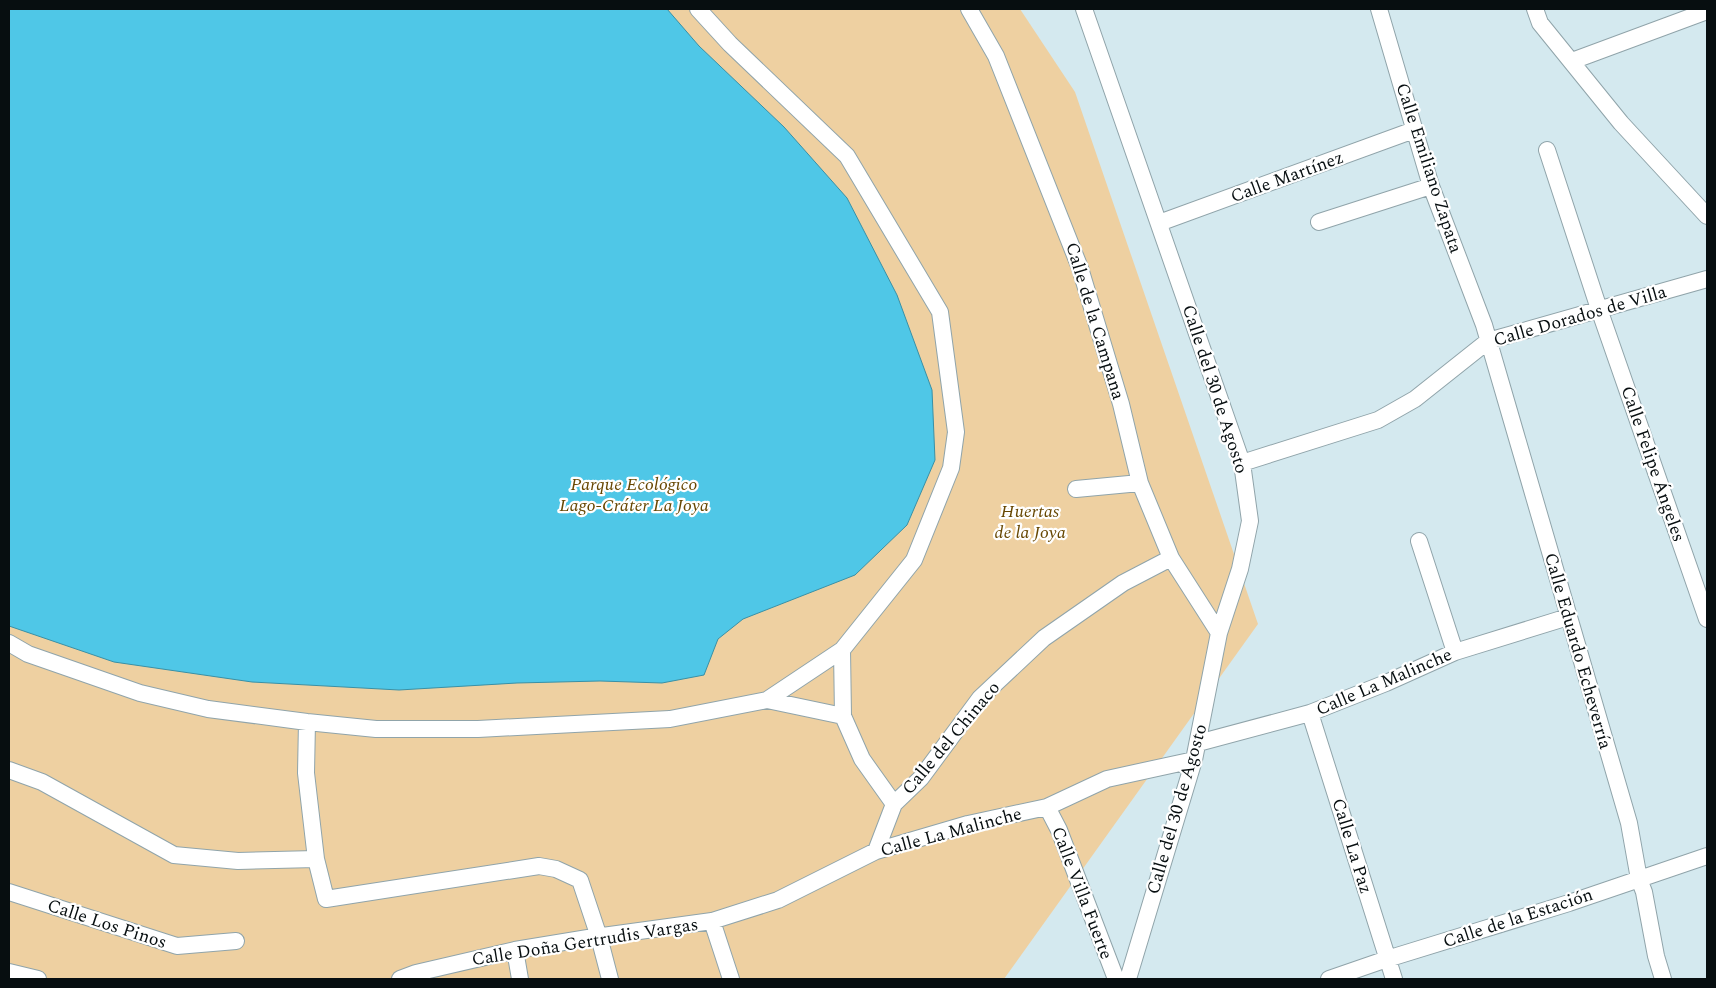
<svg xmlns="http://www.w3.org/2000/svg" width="1716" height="988" font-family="Spectral,serif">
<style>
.green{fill:#eed0a1}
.water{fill:#4fc7e7;stroke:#3990a6}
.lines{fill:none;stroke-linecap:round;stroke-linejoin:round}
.street-casing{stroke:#90a4aa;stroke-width:18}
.street{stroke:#fff;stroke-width:16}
.labels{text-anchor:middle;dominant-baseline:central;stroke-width:4.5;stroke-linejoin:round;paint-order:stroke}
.street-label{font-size:18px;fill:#070e10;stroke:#fff}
.park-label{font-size:18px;font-style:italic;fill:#674702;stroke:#fff}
</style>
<rect width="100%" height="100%" fill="#d4e9ef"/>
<path class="green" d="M9 9H1020L1075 92 1258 624 1004 979H9Z"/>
<path class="water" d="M9 9H667L699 46 784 127 847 198 897 295 932 390 935 460 907 525 855 575 743 619 718 639 704 675 662 683 600 681 517 683 399 690 252 682 114 662 9 626Z"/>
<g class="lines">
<defs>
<path id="street" d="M969 9 996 56 1080 268 1121 404 1140 483 1171 558 1219 633
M1084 9 1242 463 1250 521 1240 569 1219 633 1194 760 1128 979
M1379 9 1431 186 1484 325 1629 823 1639 879 1644 892 1656 956 1663 979
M1535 9 1540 23 1621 123 1707 216
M1572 61 1707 11
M1547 150 1599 309 1707 619
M1319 222 1431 186
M1159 223 1414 130
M1242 463 1378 420 1415 399 1488 341 1707 279
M1076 489 1140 483
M1419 541 1455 652
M9 643 28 654 140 693 208 709 307 722 376 729H478L670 719 767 700 842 650 914 560 951 468 956 432 940 312 847 156 730 44 698 9
M842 650 843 716 862 759 894 804
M767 700 843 716
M1310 713 1394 979
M307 722 306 773 316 859 326 899 539 866 556 869 580 880 599 937 610 979
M1198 743 1310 713 1386 683 1455 652 1568 617
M9 770 42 782 174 855 238 861 316 859
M1047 807 1059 830 1116 979
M876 851 894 804 921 778 980 698 1044 638 1123 583 1171 558
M9 892 177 946 236 941
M712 921 731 979
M515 950 520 979
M9 972 38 979
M400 979 416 973 515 950 588 938 712 921 778 900 876 851 968 824 1047 807 1107 779 1194 760
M1329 979 1387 959 1569 903 1707 856"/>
</defs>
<use href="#street" class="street-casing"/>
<use href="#street" class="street"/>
</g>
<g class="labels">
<g class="street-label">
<text transform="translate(1429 168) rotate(72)">Calle Emiliano Zapata</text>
<text transform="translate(1287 177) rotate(-20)">Calle Martínez</text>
<text transform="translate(1580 316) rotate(-16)">Calle Dorados de Villa</text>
<text transform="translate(1095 321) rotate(73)">Calle de la Campana</text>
<text transform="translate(1215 389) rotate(72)">Calle del 30 de Agosto</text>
<text transform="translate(1653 464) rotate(71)">Calle Felipe Ángeles</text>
<text transform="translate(1578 651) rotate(74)">Calle Eduardo Echeverría</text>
<text transform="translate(1384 682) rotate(-23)">Calle La Malinche</text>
<text transform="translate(951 738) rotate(-50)">Calle del Chinaco</text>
<text transform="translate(1177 809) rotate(-74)">Calle del 30 de Agosto</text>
<text transform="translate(951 832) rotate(-15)">Calle La Malinche</text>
<text transform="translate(1352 846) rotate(73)">Calle La Paz</text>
<text transform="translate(1082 893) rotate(69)">Calle Villa Fuerte</text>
<text transform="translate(1518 918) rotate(-18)">Calle de la Estación</text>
<text transform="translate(107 924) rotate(18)">Calle Los Pinos</text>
<text transform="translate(585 942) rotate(-9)">Calle Doña Gertrudis Vargas</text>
</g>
<g class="park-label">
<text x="634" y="484">Parque Ecológico<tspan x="634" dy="21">Lago-Cráter La Joya</tspan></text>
<text x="1030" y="511">Huertas<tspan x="1030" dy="21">de la Joya</tspan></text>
</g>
</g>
<rect width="1716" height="988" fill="none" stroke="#070e10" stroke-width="20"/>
</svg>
